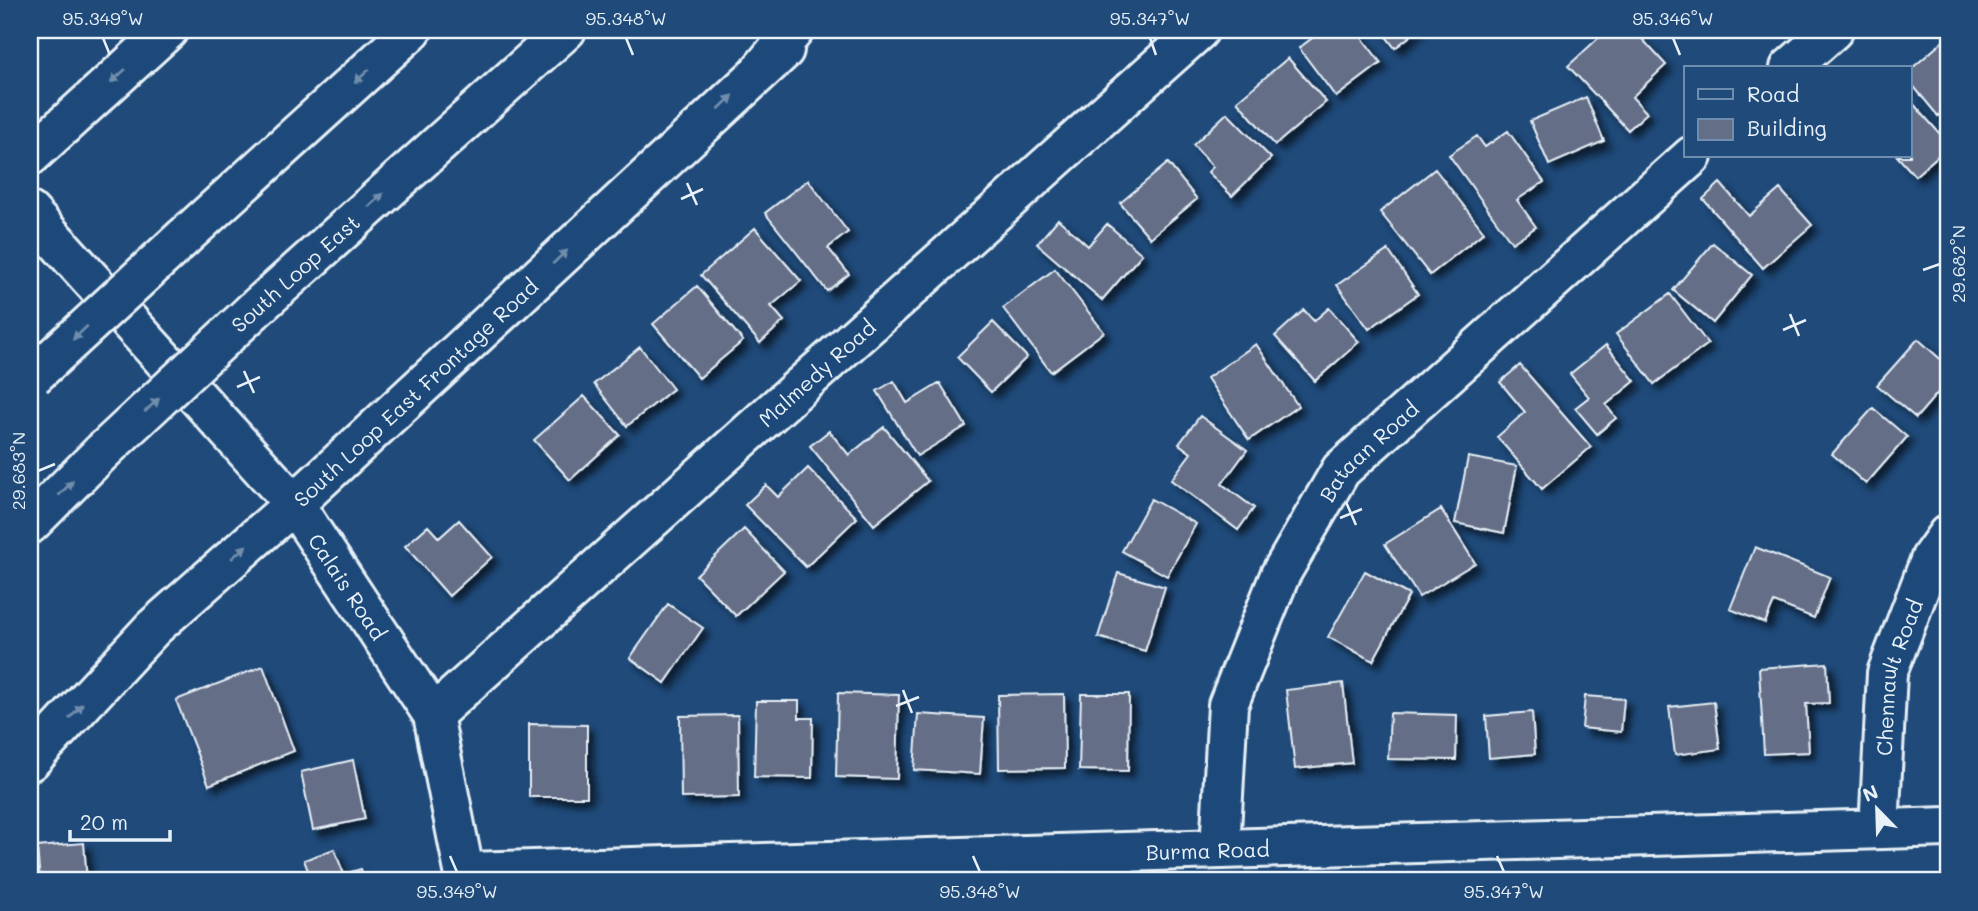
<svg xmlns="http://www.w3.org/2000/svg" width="1978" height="911" font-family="Mali,sans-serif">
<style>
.building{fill:#656e87;stroke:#e8f1f8;stroke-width:2;filter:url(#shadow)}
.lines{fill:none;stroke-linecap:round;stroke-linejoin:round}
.street-casing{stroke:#e8f1f8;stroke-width:44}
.secondary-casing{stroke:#e8f1f8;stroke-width:44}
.highway-casing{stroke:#e8f1f8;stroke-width:44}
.street{stroke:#1f4a7a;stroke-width:38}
.secondary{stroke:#1f4a7a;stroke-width:38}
.highway{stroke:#1f4a7a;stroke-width:38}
.highway-bridge-casing{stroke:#e8f1f8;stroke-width:44;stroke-linecap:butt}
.highway-bridge{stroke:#1f4a7a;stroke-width:38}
.oneway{fill:#6f8dac}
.ticks{fill:none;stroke:#e8f1f8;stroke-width:2.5}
.labels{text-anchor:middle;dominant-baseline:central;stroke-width:7;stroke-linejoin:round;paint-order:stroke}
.street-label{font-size:21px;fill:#e8f1f8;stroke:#1f4a7a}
.neatline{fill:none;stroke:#e8f1f8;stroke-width:2.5}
.ticks-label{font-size:18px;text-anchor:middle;fill:#e8f1f8}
</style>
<defs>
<filter id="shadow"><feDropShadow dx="6" dy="6" stdDeviation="3.5" flood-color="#0009"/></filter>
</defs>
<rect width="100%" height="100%" fill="#1f4a7a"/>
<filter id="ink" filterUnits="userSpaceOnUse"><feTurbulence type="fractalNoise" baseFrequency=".0143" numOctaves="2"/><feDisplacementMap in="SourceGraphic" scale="14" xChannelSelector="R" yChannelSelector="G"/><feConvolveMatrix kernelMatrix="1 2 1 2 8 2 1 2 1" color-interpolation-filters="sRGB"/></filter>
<g filter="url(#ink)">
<path class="building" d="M1323 30H1356L1381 63 1336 97 1299 48Z
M1381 30H1418L1395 48Z
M1607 30H1634L1666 65 1632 97 1647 113 1628 130 1568 66Z
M1948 37V107L1938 116 1910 82V70Z
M1288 58 1326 102 1275 145 1237 101Z
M1586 97 1604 141 1549 165 1530 121Z
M1910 100 1948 143V147L1915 176 1897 156H1910Z
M1227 113 1271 158 1232 196 1208 172 1213 167 1193 145Z
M1508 131 1544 182 1517 200 1536 227 1512 243 1449 155 1477 136 1485 147Z
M1168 163 1197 199 1150 238 1120 203Z
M1435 169 1484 232 1430 275 1380 212Z
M808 180 848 232 828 248 849 274 827 291 765 213Z
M1720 183 1749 216 1780 189 1812 225 1763 268 1703 199Z
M1058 219 1088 246 1107 224 1142 254 1102 300 1037 244Z
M755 228 801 281 771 306 784 321 760 343 701 275Z
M1713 243 1752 275 1713 323 1673 290Z
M1388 250 1418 294 1369 329 1337 285Z
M1055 269 1104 332 1051 372 1003 308Z
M697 286 743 341 699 378 653 324Z
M1670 294 1708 344 1654 384 1616 334Z
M1329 308 1359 342 1315 381 1275 336 1304 310 1314 321Z
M993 322 1027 357 991 392 957 357Z
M1918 339 1948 366V381L1916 418 1877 385Z
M1256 344 1298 406 1249 440 1207 378Z
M1606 345 1635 381 1606 405 1616 418 1597 434 1575 408 1589 397 1570 374Z
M640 347 673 389 627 426 594 384Z
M1520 365 1591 447 1542 489 1497 437 1525 412 1500 382Z
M894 381 907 403 940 383 966 426 917 456 877 391Z
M584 396 620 435 570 480 534 440Z
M1873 408 1907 437 1866 484 1832 454Z
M1200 416 1247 450 1222 484 1254 508 1238 530 1171 480 1191 453 1179 444Z
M884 427 928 481 874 525 810 446 829 431 849 455Z
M1468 457 1517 466 1504 533 1455 523Z
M808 468 857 518 806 567 745 505 766 485 778 497Z
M1151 499 1196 524 1167 576 1122 551Z
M1441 509 1475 563 1419 597 1385 544Z
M459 520 492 557 449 596 405 546 428 526 439 538Z
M744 529 784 571 736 616 696 575Z
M1755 547 1830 577 1814 618 1774 602 1765 623 1730 609Z
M1365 571 1409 595 1373 661 1328 637Z
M1118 573 1165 587 1145 651 1098 637Z
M668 604 703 628 665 683 630 658Z
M1827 663 1829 703 1806 704 1809 752 1764 754 1759 668Z
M263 666 294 751 209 785 176 700Z
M1343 683 1352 763 1295 769 1286 690Z
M838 693 899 695 897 779 836 777Z
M1064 694 1065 768 999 769 998 695Z
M1081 694H1129L1128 771 1079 770Z
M1585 696 1624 699 1621 732 1582 728Z
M756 701H799V718H813L812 778 754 777Z
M1714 702 1720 749 1675 755 1669 707Z
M1532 712 1535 754 1489 758 1486 716Z
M1390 713 1457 715 1456 760 1388 759Z
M918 714 984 718 980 774 914 770Z
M738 715 739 797 681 798 680 716Z
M529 724 587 725V797H529Z
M353 760 365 819 313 830 301 772Z
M84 843 87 881H40L37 847Z
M334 849 344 874 361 869 365 881H312L304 860Z"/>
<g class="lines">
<defs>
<g id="street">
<path d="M1790 68 1833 30"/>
<path id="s1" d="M30 212 294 504 433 715 466 881"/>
<path id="s2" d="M433 715 1199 30"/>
<path id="s3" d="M1879 829 1887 673 1931 558 1948 534"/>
<path id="s4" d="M1220 849 1228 705 1280 575 1341 470 1692 156"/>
<path id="s5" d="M466 872 1948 827"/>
</g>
<g id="secondary">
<path d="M30 156 168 30"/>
<path id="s6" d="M30 761 153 628 294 504 784 50"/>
</g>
<path id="highway" d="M760 71 794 30
M184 237 412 30
M253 311 566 30
M30 524 102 452"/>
</defs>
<use href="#street" class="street-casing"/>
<use href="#secondary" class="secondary-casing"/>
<use href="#highway" class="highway-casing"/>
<use href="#street" class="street"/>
<use href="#secondary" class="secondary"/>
<use href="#highway" class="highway"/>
<defs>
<path id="highway-bridge" d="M33 376 184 237
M102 452 253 311"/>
</defs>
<use href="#highway-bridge" class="highway-bridge-casing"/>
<use href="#highway-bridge" class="highway-bridge"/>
</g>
<defs><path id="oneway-solid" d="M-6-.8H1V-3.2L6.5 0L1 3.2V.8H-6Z" transform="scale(1.75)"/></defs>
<g class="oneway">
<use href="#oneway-solid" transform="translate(118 76) rotate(138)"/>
<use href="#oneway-solid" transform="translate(362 76) rotate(138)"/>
<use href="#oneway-solid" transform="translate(726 102) rotate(-43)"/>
<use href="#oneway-solid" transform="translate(376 200) rotate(-42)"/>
<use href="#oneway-solid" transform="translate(560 257) rotate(-43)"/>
<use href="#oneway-solid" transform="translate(80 333) rotate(137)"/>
<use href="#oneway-solid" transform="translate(152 405) rotate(-43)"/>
<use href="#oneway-solid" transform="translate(66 488) rotate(-45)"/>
<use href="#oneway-solid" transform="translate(239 552) rotate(-42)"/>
<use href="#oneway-solid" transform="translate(76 711) rotate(-47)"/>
</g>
</g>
<path class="ticks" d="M103 38 110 55M626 38 633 55M1150 38 1156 55M1673 38 1680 55M687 183 697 205M681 199 703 189M1923 270 1940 264M1790 314 1799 336M1783 330 1806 320M244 371 254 393M237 387 260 377M38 471 55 464M1346 502 1356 525M1340 518 1362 509M903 690 912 713M896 706 919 697M450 856 457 872M973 856 980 872M1497 856 1504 872"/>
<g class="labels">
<g class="street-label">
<text transform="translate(295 273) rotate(-42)">South Loop East</text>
<text stroke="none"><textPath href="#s2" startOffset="514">Malmedy Road</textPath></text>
<text stroke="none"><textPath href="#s6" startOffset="534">South Loop East Frontage Road</textPath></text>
<text stroke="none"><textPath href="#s4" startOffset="438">Bataan Road</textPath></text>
<text stroke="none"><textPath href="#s1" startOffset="492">Calais Road</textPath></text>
<text stroke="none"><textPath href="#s3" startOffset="154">Chennault Road</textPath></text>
<text stroke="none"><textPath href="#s5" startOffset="742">Burma Road</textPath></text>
</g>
</g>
<rect width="1978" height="911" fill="none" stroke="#1f4a7a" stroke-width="77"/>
<rect x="1684" y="66" width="228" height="91" fill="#1f4a7a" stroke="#6f8dac" stroke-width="2"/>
<rect x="1698" y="89" width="35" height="10" fill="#1f4a7a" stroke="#6f8dac" stroke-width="2"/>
<text x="1747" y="102" font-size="21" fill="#e8f1f8">Road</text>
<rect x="1698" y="119" width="35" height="21" fill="#656e87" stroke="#6f8dac" stroke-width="2"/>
<text x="1747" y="136" font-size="21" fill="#e8f1f8">Building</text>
<g transform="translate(1877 809) rotate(337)" stroke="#1f4a7a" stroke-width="5" paint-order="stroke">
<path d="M0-5L12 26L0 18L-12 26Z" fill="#e8f1f8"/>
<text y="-10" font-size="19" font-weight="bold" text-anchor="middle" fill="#e8f1f8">N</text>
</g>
<path d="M70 830v10h100v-10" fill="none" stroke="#e8f1f8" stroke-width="3.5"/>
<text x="80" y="830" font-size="21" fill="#e8f1f8" stroke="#1f4a7a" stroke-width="5" paint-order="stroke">20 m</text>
<rect x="38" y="38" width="1902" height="834" class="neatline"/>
<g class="ticks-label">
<text x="103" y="25">95.349°W</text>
<text x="626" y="25">95.348°W</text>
<text x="1150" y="25">95.347°W</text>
<text x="1673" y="25">95.346°W</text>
<text transform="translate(1959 264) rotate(-90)" y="6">29.682°N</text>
<text transform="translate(19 471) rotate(-90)" y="6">29.683°N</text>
<text x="457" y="898">95.349°W</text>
<text x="980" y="898">95.348°W</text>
<text x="1504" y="898">95.347°W</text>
</g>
</svg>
